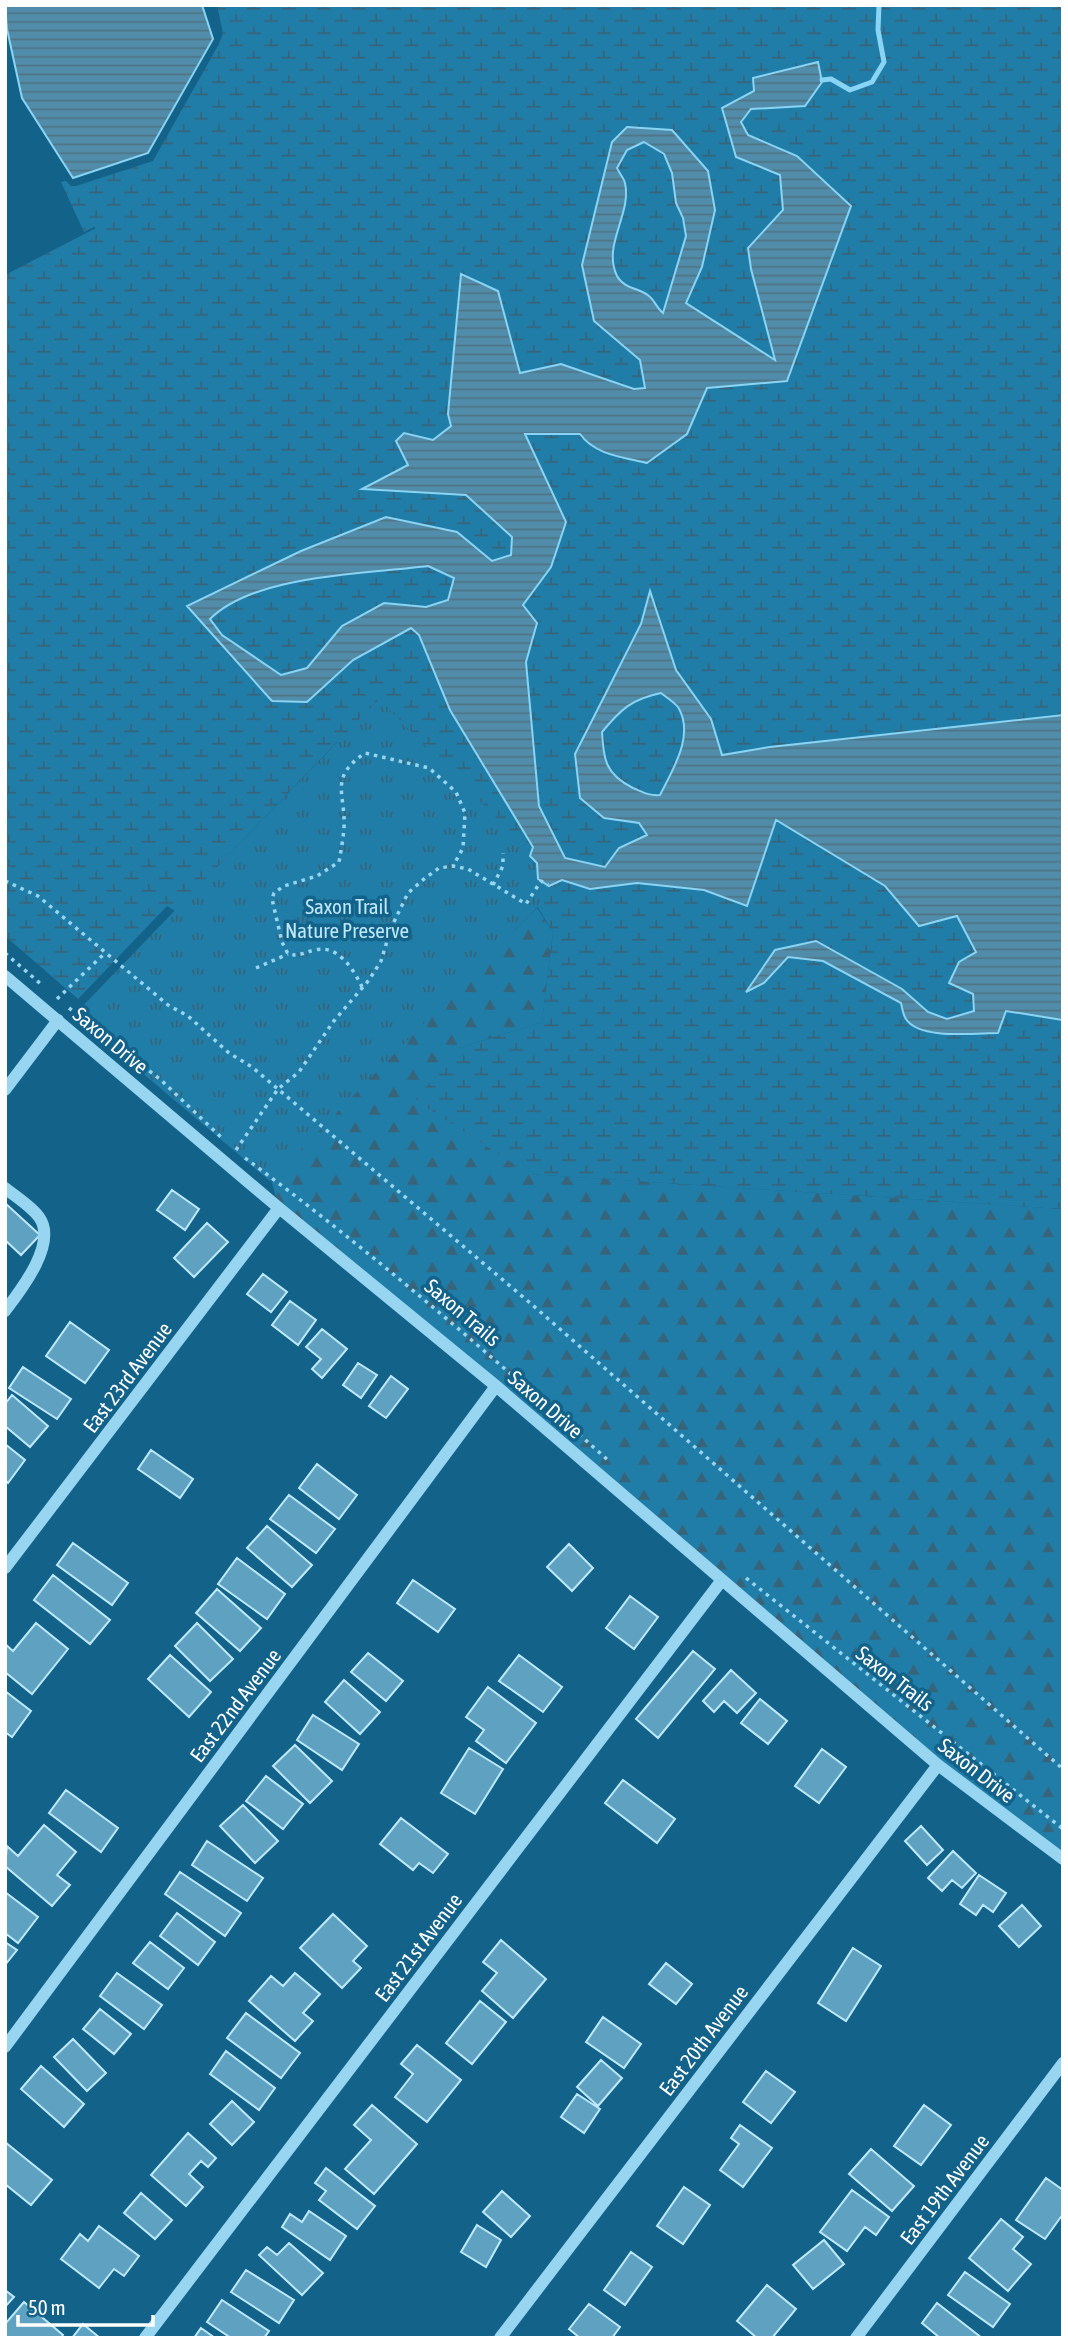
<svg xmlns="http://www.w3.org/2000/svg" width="1068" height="2343" font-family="'Asap Condensed',sans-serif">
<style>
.forest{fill:url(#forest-firs)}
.wetland{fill:url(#wetland-marsh)}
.park{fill:url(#park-tufts)}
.water{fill:url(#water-rules);stroke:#89d4f4;stroke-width:2;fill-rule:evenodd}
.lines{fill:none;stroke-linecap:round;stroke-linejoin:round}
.stream{stroke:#89d4f4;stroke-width:5}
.building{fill:#5ea1c1;stroke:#bee9fc;stroke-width:2}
.path{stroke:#97d5f1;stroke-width:3.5;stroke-dasharray:3.5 5;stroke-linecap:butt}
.minor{stroke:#97d5f1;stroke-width:12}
.labels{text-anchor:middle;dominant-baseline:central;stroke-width:7;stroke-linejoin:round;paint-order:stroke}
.park-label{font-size:21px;fill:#bee9fc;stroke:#12628a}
.street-label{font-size:21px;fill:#fff;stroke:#12628a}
</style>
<defs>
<pattern id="forest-firs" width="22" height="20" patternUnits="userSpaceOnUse" patternTransform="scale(1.75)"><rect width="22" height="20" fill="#207da8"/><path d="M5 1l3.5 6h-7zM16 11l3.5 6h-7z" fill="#36647a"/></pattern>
<pattern id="wetland-marsh" width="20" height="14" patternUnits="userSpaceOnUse" patternTransform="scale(1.75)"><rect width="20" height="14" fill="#207da8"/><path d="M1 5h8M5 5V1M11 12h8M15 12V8" fill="none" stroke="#36647a"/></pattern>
<pattern id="park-tufts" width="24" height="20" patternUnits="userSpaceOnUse" patternTransform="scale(1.75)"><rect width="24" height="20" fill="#207da8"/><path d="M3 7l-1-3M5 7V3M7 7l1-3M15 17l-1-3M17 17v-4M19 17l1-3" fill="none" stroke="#36647a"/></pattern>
<pattern id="water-rules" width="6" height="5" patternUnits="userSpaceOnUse" patternTransform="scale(1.75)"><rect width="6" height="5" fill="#518daa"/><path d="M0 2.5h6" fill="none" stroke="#4f7384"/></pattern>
</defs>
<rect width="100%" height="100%" fill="#12628a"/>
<path class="forest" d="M537 908 553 932 542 1022 459 1048 529 1174 1063 1209V1859L938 1765 279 1208 270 1176Z"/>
<path class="wetland" d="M217 5H1063V715L770 747 722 755 711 719 676 670 650 592 641 624 575 754 604 818 639 823 647 835 619 848 605 867 564 858 539 806 526 662 537 623 523 605 551 567 566 522 524 434H580C594 455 624 457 647 462L687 434 707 388 787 381 798 156 748 134 741 122 751 109 805 106 754 91 722 108 736 157 780 174 783 210 748 248 751 269 775 361 686 303 702 267 672 130 612 142 594 321 640 360 645 388 634 389 561 364 520 373 498 291 462 274 448 414 451 426 433 440 396 441 408 465 364 489 466 495 512 537V555L492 561 457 532 386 517 301 551 187 606 272 701 307 702 353 660 411 628 419 635 450 710 533 848 562 880 590 889 637 883 711 891 776 820 885 886 919 926 957 916 976 952 974 1011 947 1019 928 1012 902 989 815 941 775 950 747 991 764 983 788 957 823 961 901 1003 907 1020 923 1031 1005 1011 1063 1020V1209L529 1174 415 1100 459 1048 542 1022 553 932 457 778 337 742 175 911 167 906 78 999 5 936V275L96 228 94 227 84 232 61 182 66 181 71 186H76L153 161 219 44 223 33Z
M644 142C674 160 670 166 676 199 678 211 685 222 685 235 686 258 671 291 664 313 657 308 655 301 650 296 640 288 624 289 617 276 602 246 631 214 625 183 624 178 620 173 617 168L627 150Z
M428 566 454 578 448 600 426 607 384 603 342 626 307 668 281 675 222 635 210 618C260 573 363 575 428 566Z
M661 693C666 697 674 701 678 707 695 735 673 769 660 795 649 796 643 792 633 788 605 774 604 761 602 731L614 717 637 699Z"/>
<path class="park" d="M379 699 561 883 270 1181 74 1015Z"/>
<path class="water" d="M5 5H202L213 39 148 153 73 178 22 98 7 29Z
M818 62 822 82 805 106 751 109 741 122 748 135 797 156 851 206 787 381 707 388 687 434 647 463C623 457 595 455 580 434H525L566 522 551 567 523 605 537 623 526 662 539 806 565 858 605 867 619 848 647 835 639 823 604 818 580 798 575 754 641 624 650 591 676 670 711 719 722 755 770 747 1063 715V1020L1006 1011 998 1033C976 1033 919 1040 906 1019 903 1015 902 1007 901 1003L823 961 788 957 764 983 746 992 775 950 816 941 902 989 928 1012 947 1019 974 1011 973 994 949 983 959 962 976 952 957 916 919 926 885 886 776 820 747 906 704 890 637 883 590 889 562 880 549 886 538 879 537 863 530 856 533 847 450 710 419 635 411 628 353 660 307 702 272 701 187 606 301 551 386 517 457 532 492 561 511 555 512 537 466 495 362 489 408 465 396 441 404 433 433 440 451 426 448 414 461 274 498 291 520 373 561 364 634 389 645 388 640 360 594 321 582 265 612 142 627 127 672 130 708 171 715 210 702 267 686 303 775 360 751 269 748 248 783 210 780 175 736 157 722 108 754 91 753 78ZM644 142 664 154 672 173 676 203 683 218 686 236 663 313C657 308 654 300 649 296 640 288 624 289 617 276 602 245 632 214 625 183 624 178 619 173 617 168L627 150ZM428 566 454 578 448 600 426 607 384 603 342 626 307 668 281 675 222 635 210 619C255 574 367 574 428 566ZM661 693C666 697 674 702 678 707 695 735 673 769 660 795 649 796 643 792 633 788 605 774 604 760 602 732 621 709 632 699 661 693Z"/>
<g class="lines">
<path class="stream" d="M822 80 831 79 850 90 872 82 884 62 878 30 879 5"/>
</g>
<path class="building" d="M172 1190 199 1209 185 1230 157 1210Z
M5 1203 40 1235 21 1255 5 1240Z
M207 1223 228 1242 194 1277 174 1258Z
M263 1274 287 1292 271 1312 247 1294Z
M290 1301 316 1320 298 1345 272 1325Z
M70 1322 109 1350 85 1383 46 1356Z
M322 1329 347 1349 322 1378 312 1369 321 1359 306 1347Z
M358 1363 377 1375 361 1398 343 1385Z
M23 1367 71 1399 57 1419 9 1388Z
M391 1376 408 1389 386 1418 369 1406Z
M12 1395 48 1426 30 1447 5 1426V1404Z
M5 1444 25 1460 8 1483 5 1480Z
M151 1450 193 1479 180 1498 138 1469Z
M317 1464 357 1495 339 1519 299 1488Z
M289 1495 335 1529 316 1553 270 1519Z
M267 1526 312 1565 292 1587 247 1548Z
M73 1543 128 1583 112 1605 57 1565Z
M569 1544 593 1568 572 1591 547 1567Z
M237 1558 285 1594 267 1619 218 1584Z
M53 1575 110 1620 90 1644 34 1600Z
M413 1580 455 1609 438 1632 397 1603Z
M217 1589 261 1628 240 1651 196 1613Z
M630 1596 658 1617 634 1649 606 1628Z
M36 1623 68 1649 32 1694 5 1672V1644L13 1651Z
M197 1623 233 1659 210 1681 175 1646Z
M693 1651 715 1669 658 1738 636 1719Z
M368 1653 403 1681 386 1701 351 1672Z
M170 1655 211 1692 189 1717 148 1679Z
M519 1655 562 1687 543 1712 499 1681Z
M731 1670 756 1693 737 1713 724 1701 714 1712 703 1701Z
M344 1680 380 1712 360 1734 325 1702Z
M488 1687 536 1723 506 1763 476 1741 484 1730 466 1717Z
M5 1691 31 1711 12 1737 5 1732Z
M760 1699 787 1721 768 1744 741 1723Z
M313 1715 359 1744 342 1770 297 1740Z
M295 1745 332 1781 310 1803 273 1766Z
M469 1748 503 1769 475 1814 441 1793Z
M822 1749 846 1767 819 1803 795 1786Z
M266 1776 303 1804 283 1829 246 1801Z
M623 1780 675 1819 657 1843 605 1803Z
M66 1790 118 1828 101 1852 49 1813Z
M243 1805 278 1841 255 1863 220 1826Z
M401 1818 448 1854 433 1873 419 1863 413 1870 380 1844Z
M44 1825 76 1852 57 1875 70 1885 52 1906 5 1866 7 1846 18 1856Z
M921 1826 943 1850 927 1865 905 1841Z
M207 1841 263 1878 247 1901 192 1865Z
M953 1851 976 1873 962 1888 952 1880 942 1891 928 1878Z
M180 1872 241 1913 225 1936 165 1894Z
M979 1875 1006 1893 993 1912 983 1905 976 1915 960 1904Z
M5 1892 38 1917 18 1943 5 1933Z
M1022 1905 1041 1926 1019 1947 999 1926Z
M177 1913 215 1942 198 1965 160 1936Z
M333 1914 367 1946 353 1961 361 1968 342 1988 300 1948Z
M501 1940 546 1979 513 2018 482 1991 497 1973 483 1962Z
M5 1942 17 1950 5 1965Z
M150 1942 184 1968 168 1989 133 1963Z
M853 1948 881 1966 846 2021 818 2003Z
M666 1963 692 1984 676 2004 649 1984Z
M117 1973 162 2005 144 2029 100 1996Z
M295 1973 320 1994 303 2013 313 2021 295 2041 249 2001 271 1976 283 1986Z
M480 2001 506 2022 472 2064 446 2043Z
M100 2009 131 2034 114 2054 83 2029Z
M246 2013 300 2053 281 2078 227 2038Z
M603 2017 641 2044 624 2068 586 2042Z
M73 2039 106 2073 87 2091 54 2057Z
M417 2045 461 2080 427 2122 395 2097 413 2074 401 2064Z
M226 2051 275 2088 259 2110 210 2074Z
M601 2060 622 2078 598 2106 577 2087Z
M41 2066 84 2104 64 2127 21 2089Z
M766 2071 795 2092 771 2123 743 2102Z
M577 2094 600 2109 584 2133 561 2117Z
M232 2101 254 2122 232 2145 210 2124Z
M372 2105 417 2144 374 2194 345 2169 371 2140 354 2125Z
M924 2105 951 2125 921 2165 894 2146Z
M740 2125 772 2148 743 2187 720 2170 739 2144 731 2138Z
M188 2133 216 2158 208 2167 201 2161 189 2174 203 2187 186 2206 151 2175Z
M5 2142 52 2180 31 2205 5 2184Z
M871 2149 914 2186 892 2211 849 2174Z
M326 2168 375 2206 357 2229 319 2200 326 2191 315 2183Z
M1046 2178 1063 2190V2214L1045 2239 1016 2220Z
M684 2187 710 2205 683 2244 657 2226Z
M852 2190 889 2217 876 2235 865 2227 847 2251 820 2232Z
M502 2191 530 2216 511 2237 483 2212Z
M141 2193 172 2220 155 2239 124 2213Z
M309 2211 346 2236 330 2260 282 2227 290 2214 302 2222Z
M1001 2219 1023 2237 1013 2249 1031 2264 1008 2291 969 2258Z
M477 2225 501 2240 486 2267 461 2252Z
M99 2226 139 2256 124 2276 114 2269 99 2288 61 2259 80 2234 88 2241Z
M824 2240 844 2264 813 2289 793 2265Z
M289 2243 323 2273 302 2295 259 2255 267 2247 277 2255Z
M631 2252 652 2267 625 2305 604 2290Z
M246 2270 294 2300 279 2323 231 2292Z
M965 2272 1010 2304 993 2327 948 2295Z
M767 2285 796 2309 772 2338H757L737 2321Z
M5 2290 14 2297 5 2307Z
M222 2300 269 2331 264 2338H231L207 2322Z
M24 2302 63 2335 61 2338H5V2324Z
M937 2303 982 2338H940L922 2323Z
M589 2304 620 2327 612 2338H580L569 2329Z
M83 2324 100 2338H72Z
M201 2328 215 2338H194Z"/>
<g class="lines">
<path class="path" d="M5 881 38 896 168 1005 188 1016 229 1053 252 1067 529 1302 1063 1769
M493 885 503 866V853
M5 953 42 985
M256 968 288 954
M362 987C354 970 338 944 315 950 304 952 300 957 288 954L282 942 272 899 274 893 284 886 317 876 339 862C341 851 343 839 344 828 346 794 328 778 365 753L429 768 456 792 465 813 463 848 453 866
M57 999 105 953
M69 1008 161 1080 223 1139
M236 1150 278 1089 299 1072 333 1022 369 980 381 961 391 928 408 893 424 879 439 868 453 866 468 869 526 904 541 881 548 885
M245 1158C372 1252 492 1356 610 1462
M746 1578 1063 1829"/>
<path class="minor" d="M5 976 279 1208 496 1386 938 1765 1063 1859
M5 1090 58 1020
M5 1188C16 1197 31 1206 39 1217 58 1243 21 1290 5 1311
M5 1568 279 1208
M5 2047 496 1386
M145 2338 722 1580
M500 2338 938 1765
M856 2338 1063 2063"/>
</g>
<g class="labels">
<g class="park-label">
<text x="347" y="906">Saxon Trail<tspan x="347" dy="24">Nature Preserve</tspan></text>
</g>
<g class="street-label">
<text transform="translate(111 1040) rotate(40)">Saxon Drive</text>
<text transform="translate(463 1312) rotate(40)">Saxon Trails</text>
<text transform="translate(127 1377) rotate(-53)">East 23rd Avenue</text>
<text transform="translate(546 1404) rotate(41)">Saxon Drive</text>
<text transform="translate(895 1678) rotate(38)">Saxon Trails</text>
<text transform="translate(235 1705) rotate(-53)">East 22nd Avenue</text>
<text transform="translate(977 1770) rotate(38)">Saxon Drive</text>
<text transform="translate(418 1947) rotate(-53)">East 21st Avenue</text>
<text transform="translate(703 2040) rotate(-53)">East 20th Avenue</text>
<text transform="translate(944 2189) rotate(-53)">East 19th Avenue</text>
</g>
</g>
<rect width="1068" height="2343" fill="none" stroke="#ffffff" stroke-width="14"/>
<path d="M18 2315v10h135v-10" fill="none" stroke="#ffffff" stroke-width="3.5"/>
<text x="28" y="2315" font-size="21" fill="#ffffff" stroke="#12628a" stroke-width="5" paint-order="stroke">50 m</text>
</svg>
